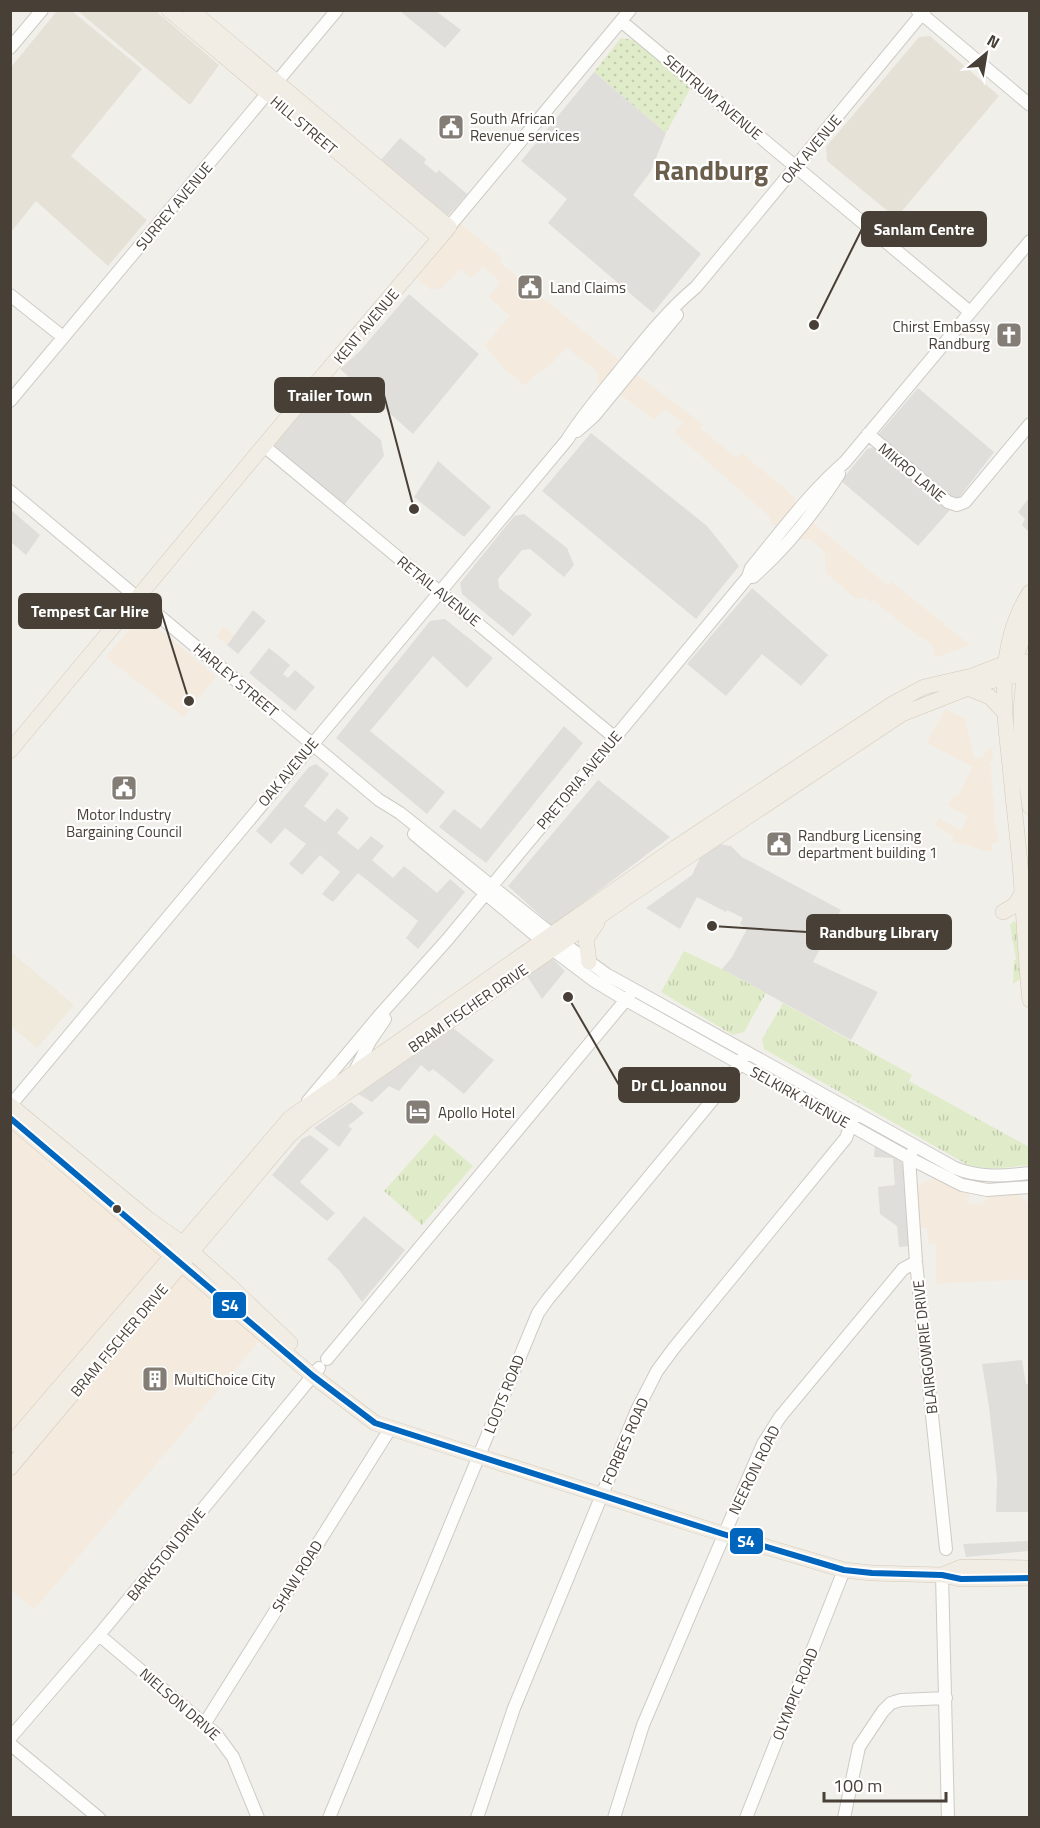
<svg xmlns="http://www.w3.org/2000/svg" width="1040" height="1828" font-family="'Titillium Web',sans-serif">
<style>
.residential{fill:#e6e1d7}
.commercial{fill:#f4eadd}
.education{fill:#efeadc}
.grass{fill:url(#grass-tufts)}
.park{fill:url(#park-dots)}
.parking{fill:#e0deda}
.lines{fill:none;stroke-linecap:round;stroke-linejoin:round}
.minor-casing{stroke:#cecbc6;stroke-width:14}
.major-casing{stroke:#d4cbb7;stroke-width:16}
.minor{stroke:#fdfdfc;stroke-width:12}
.major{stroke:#f1ece4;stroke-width:15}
.bus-1-casing{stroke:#fff;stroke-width:10}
.bus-1{stroke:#0065bd;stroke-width:6}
.bus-dot{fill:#484036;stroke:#fff;stroke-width:2}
.labels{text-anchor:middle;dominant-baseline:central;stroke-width:4.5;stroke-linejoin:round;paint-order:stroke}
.street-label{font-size:15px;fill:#484036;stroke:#fff}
.poi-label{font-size:15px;fill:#484036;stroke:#fff;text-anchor:start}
.town-label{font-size:27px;font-weight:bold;fill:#6b5e4c;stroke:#fff}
.leader{fill:none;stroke:#484036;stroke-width:2}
.callout-dot{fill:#484036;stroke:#fff;stroke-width:2}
.callout{fill:#484036;stroke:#484036;stroke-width:2}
.callout-label{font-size:16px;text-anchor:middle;font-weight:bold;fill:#fff}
.line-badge{stroke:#fff;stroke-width:2}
.badge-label{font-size:16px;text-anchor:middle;font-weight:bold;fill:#fff}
</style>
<defs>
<pattern id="grass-tufts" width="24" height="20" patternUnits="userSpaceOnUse" patternTransform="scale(1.5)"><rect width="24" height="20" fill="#e0ecc9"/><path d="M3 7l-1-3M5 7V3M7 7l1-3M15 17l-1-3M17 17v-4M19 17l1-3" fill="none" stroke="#c2cbad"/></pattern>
<pattern id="park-dots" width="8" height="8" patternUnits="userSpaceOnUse" patternTransform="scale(1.5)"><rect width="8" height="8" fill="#e0ecc9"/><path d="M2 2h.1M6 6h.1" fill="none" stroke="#c2cbad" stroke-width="1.8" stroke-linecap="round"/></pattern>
</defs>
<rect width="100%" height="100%" fill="#f1efea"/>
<path class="residential" d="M57 11H72L142 69 71 156 147 220 108 266 36 201 11 232V67Z
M78 11H156L219 65 190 105Z
M930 36 999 96 896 218 827 161 826 147 919 37Z"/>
<path class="commercial" d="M460 223 502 258 499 262 636 374 703 424 700 428 737 458 742 453 791 494 813 523 888 586 892 582 970 645 934 658 933 646 927 640 920 638 873 600 870 602 865 597 856 599 826 573 825 552 810 539H798L773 525 768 515 674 432 683 423 665 409 654 420 630 401 598 383 597 371 566 347 547 369 539 371 525 386 502 367 485 345 510 316 489 297 501 282 483 266 471 278 461 269 441 288 431 290 415 277Z
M150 621 216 677 183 717 106 657 135 623Z
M224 626 234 635 226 644 216 636Z
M945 709 965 719 974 759 981 758 991 747 994 760 989 762 993 769 990 771 993 780 990 781 994 790 991 791 994 800 992 802 996 809 993 811 996 819 993 821 998 830 996 831 999 841 991 844 992 849 990 852 952 841 954 836 935 826 938 818 961 830 968 817 948 806 955 795 958 796 973 767 927 743Z
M10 1128 260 1340 34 1610 11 1590Z
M936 1177 970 1193 968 1204 982 1205 990 1196 1017 1194 1029 1204V1279L936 1284V1243L929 1244 927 1228H918L917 1186Z"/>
<path class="education" d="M11 952 74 1005 37 1048 11 1026Z"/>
<path class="grass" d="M1014 921 1017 924 1023 977 1013 984 1014 961 1016 959 1010 925Z
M684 951 722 969 766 993 744 1032 733 1035 661 992Z
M783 1003 912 1075 909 1081 1029 1147V1165L991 1169 968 1165 764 1049 762 1039Z
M435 1134 473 1166 422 1225 384 1191Z"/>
<path class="park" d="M621 38 634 40 691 87 666 133 594 72Z"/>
<path class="parking" d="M400 11H436L461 30 445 48Z
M594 72 666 133 651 171 633 195 701 254 653 313 548 223 567 199 521 161Z
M400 138 426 159 424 163 436 173 439 170 467 194 448 216 381 160Z
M409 294 479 354 413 434 340 369 359 352Z
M918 388 994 452 955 503 877 436Z
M321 389 381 440 384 456 344 505 273 444Z
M591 433 707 526 739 566 696 619 542 491Z
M878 446 950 510 918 546 841 481 867 449Z
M438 461 491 507 464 537 414 497Z
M1029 498V532L1022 525 1025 519 1018 512Z
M11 510 40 535 26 555 11 542Z
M524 514 567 548 574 565 564 577 530 549 522 550 498 579 499 588 532 614 513 636 462 594 460 583 514 516Z
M752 588 828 655 801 686 762 654 726 696 687 664Z
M253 610 266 621 238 654 227 645Z
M445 619 493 658 467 688 433 656 370 731 445 792 427 814 336 738 430 621Z
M269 648 290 665 283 674 288 678 295 670 315 687 295 711 249 673Z
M564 726 583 743 486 863 439 827 454 809 481 829Z
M316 764 329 774 304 806 325 822 337 808 349 818 337 833 358 850 371 836 384 846 372 860 393 878 404 866 437 893 450 879 465 892 418 949 406 938 418 921 358 873 333 902 322 894 340 872 320 855 302 875 289 864 306 844 285 828 271 844 256 831 309 767Z
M598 780 670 837 552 926 508 886Z
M719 844 731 846 742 857 841 910 813 962 878 992 851 1040 722 969 732 957 747 929 740 924 743 918 727 910 726 912 697 897 680 929 646 908 692 875 700 858Z
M548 959H553L565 971 542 999 527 976Z
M453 1028 494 1060 464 1094 433 1069 429 1072 421 1065 399 1091 389 1086 372 1102 358 1094Z
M351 1102 364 1113 348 1126 352 1129 339 1147 314 1128Z
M310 1135 329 1149 300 1182 335 1213 327 1221 272 1175 302 1139Z
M875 1142 902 1158 911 1246 899 1247 897 1226 880 1214 878 1187 895 1185 893 1158 874 1157Z
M364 1216 405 1250 362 1302 339 1270 327 1259Z
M1022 1360 1026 1384H1029V1512H996L997 1478 989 1407 982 1364Z
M1029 1541V1551L966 1557 963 1544Z"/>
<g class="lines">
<defs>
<path id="minor" d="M917 10 1030 105
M621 21 970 312
M10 48 42 10
M449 227 630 10
M10 295 63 337
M10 401 337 10
M577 431 594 416 677 315
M868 434 948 502 957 505 965 502 1030 424
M264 446 614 737
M10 491 379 800 400 813 563 943 606 974 955 1168C979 1178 1003 1176 1030 1173
M748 577H753C786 548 816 510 839 474
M414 834 552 949 593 980 626 1000 909 1158 962 1185 987 1190 1030 1187
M355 1071 370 1041 385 1019
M308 1101 379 1016 447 940 748 577 751 568C781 532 809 493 845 462L1030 241
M10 1106 567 440C582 416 600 395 618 373 642 343 666 312 696 287L925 10
M911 1154 909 1158 916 1262 946 1549
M327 1359 629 996
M942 1575 948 1818
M99 1635 216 1734 233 1757 258 1818
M205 1723 390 1429
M10 1738 99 1635 319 1368
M10 1744 99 1818
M329 1818 538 1313 548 1299 729 1080 746 1053
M477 1818 514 1708 637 1410 657 1371 674 1348 846 1138 855 1112
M614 1818 643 1725 753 1467 763 1444 780 1417 903 1269 916 1262
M746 1818 844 1570
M844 1818 859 1747 883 1711 891 1703 901 1700 946 1698"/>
<path id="major" d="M169 10 440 238
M1030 592C996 644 1003 706 1010 765 1013 798 1017 831 1020 864 1024 909 1025 955 1030 1000
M1027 667C1015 714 1024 760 1030 807
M1009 670 1016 657 1030 617
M968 688 990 697 1004 712
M10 751 291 413 449 227 191 10
M1003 912 1015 905 1022 893
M589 962 586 939 597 923
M10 1105 148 1219 182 1243 229 1285 290 1343
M10 1118 313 1376 375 1423 723 1534 844 1570 872 1573 942 1575 961 1579 1030 1578
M10 1445 290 1118 675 848 894 703 924 687 972 676 1006 663 1028 662
M10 1468 289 1136 306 1121 626 898 902 714 968 688 1004 677 1025 675
M942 1575 962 1567 1030 1568"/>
</defs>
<use href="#minor" class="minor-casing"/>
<use href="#major" class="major-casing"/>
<use href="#minor" class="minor"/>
<use href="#major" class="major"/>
<defs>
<path id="bus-1" d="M10 1118 313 1376 375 1423 723 1534 844 1570 872 1573 942 1575 961 1579 1030 1578"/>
</defs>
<use href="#bus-1" class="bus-1-casing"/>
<use href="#bus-1" class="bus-1"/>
</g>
<defs>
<symbol id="civic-square" viewBox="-11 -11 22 22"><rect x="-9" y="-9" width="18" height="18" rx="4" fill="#837d75" stroke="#fff"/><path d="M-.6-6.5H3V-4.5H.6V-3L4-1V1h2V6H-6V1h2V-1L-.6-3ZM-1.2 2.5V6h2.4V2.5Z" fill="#fff"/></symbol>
<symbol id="church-square" viewBox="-11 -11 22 22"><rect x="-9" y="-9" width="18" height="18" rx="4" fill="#837d75" stroke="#fff"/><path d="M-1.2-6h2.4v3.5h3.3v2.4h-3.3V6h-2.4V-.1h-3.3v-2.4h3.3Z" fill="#fff"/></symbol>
<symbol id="hotel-square" viewBox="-11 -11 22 22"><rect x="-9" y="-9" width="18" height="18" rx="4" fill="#837d75" stroke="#fff"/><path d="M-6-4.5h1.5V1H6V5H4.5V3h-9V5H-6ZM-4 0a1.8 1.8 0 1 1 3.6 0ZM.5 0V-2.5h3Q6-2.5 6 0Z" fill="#fff"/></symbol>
<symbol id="building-square" viewBox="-11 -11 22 22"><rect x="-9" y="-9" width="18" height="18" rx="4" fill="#837d75" stroke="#fff"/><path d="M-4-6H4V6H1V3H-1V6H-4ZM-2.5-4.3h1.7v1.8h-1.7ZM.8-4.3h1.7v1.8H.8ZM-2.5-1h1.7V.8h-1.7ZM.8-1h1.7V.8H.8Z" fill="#fff"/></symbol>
</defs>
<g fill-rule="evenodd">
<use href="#civic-square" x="436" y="112" width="30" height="30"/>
<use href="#civic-square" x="515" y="272" width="30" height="30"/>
<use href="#church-square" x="994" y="320" width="30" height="30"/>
<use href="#civic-square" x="109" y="773" width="30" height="30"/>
<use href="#civic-square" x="764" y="829" width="30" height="30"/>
<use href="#hotel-square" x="403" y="1097" width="30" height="30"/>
<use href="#building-square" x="140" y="1364" width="30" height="30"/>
</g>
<circle class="bus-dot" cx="117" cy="1209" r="5"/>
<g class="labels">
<g class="street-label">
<text transform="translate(713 97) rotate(40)">SENTRUM AVENUE</text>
<text transform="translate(304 125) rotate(40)">HILL STREET</text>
<text transform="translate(811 149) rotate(-50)">OAK AVENUE</text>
<text transform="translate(174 206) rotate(-50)">SURREY AVENUE</text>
<text transform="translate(366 326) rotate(-50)">KENT AVENUE</text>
<text transform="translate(912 472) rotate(40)">MIKRO LANE</text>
<text transform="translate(439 591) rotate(39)">RETAIL AVENUE</text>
<text transform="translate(236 680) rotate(40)">HARLEY STREET</text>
<text transform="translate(288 772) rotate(-50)">OAK AVENUE</text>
<text transform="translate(579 780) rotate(-50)">PRETORIA AVENUE</text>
<text transform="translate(468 1008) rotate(-35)">BRAM FISCHER DRIVE</text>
<text transform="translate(800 1097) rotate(29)">SELKIRK AVENUE</text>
<text transform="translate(119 1340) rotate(-50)">BRAM FISCHER DRIVE</text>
<text transform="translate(925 1347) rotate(-96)">BLAIRGOWRIE DRIVE</text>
<text transform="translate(504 1394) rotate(-68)">LOOTS ROAD</text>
<text transform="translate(625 1441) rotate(-66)">FORBES ROAD</text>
<text transform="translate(754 1470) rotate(-64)">NEERON ROAD</text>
<text transform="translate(166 1554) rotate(-51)">BARKSTON DRIVE</text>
<text transform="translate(297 1576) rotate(-58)">SHAW ROAD</text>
<text transform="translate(795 1694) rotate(-68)">OLYMPIC ROAD</text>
<text transform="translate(180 1704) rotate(41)">NIELSON DRIVE</text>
</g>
<g class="poi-label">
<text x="470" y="118">South African<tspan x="470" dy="17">Revenue services</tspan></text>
<text x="550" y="287">Land Claims</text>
<text x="990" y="326" text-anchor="end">Chirst Embassy<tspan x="990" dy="17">Randburg</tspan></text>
<text x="124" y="814" text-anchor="middle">Motor Industry<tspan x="124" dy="17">Bargaining Council</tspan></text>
<text x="798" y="835">Randburg Licensing<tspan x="798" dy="17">department building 1</tspan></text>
<text x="438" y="1112">Apollo Hotel</text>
<text x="174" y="1379">MultiChoice City</text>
</g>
<g class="town-label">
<text x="711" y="169">Randburg</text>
</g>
</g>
<path class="leader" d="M814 325L862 229M414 509L384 395M189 701L161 611M712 926L807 932M568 997L619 1085"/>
<g class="callout-dot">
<circle cx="814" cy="325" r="6"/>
<circle cx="414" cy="509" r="6"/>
<circle cx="189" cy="701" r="6"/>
<circle cx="712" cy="926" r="6"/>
<circle cx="568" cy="997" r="6"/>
</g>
<g class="callout">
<rect x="862" y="212" width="124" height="34" rx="6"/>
<rect x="275" y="378" width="109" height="34" rx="6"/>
<rect x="19" y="594" width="142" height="34" rx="6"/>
<rect x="807" y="915" width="144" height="34" rx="6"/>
<rect x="619" y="1068" width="120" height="34" rx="6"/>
</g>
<g class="callout-label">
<text x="924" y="235">Sanlam Centre</text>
<text x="330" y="401">Trailer Town</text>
<text x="90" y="617">Tempest Car Hire</text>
<text x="879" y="938">Randburg Library</text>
<text x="679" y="1091">Dr CL Joannou</text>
</g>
<g class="line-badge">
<rect x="212" y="1291" width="35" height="28" rx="6" fill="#0065bd"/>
<rect x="729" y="1527" width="35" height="28" rx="6" fill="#0065bd"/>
</g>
<g class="badge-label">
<text x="230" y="1311">S4</text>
<text x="746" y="1547">S4</text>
</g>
<rect width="1040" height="1828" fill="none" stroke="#484036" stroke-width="24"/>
<g transform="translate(986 54) rotate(30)" stroke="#ffffff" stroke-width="4.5" paint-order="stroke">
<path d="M0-4.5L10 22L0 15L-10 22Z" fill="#484036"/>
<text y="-9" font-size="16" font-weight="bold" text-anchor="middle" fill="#484036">N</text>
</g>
<path d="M824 1792v9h122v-9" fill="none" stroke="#484036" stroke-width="3"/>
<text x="833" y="1792" font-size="18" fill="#484036" stroke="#ffffff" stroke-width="4.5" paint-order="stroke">100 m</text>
</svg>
